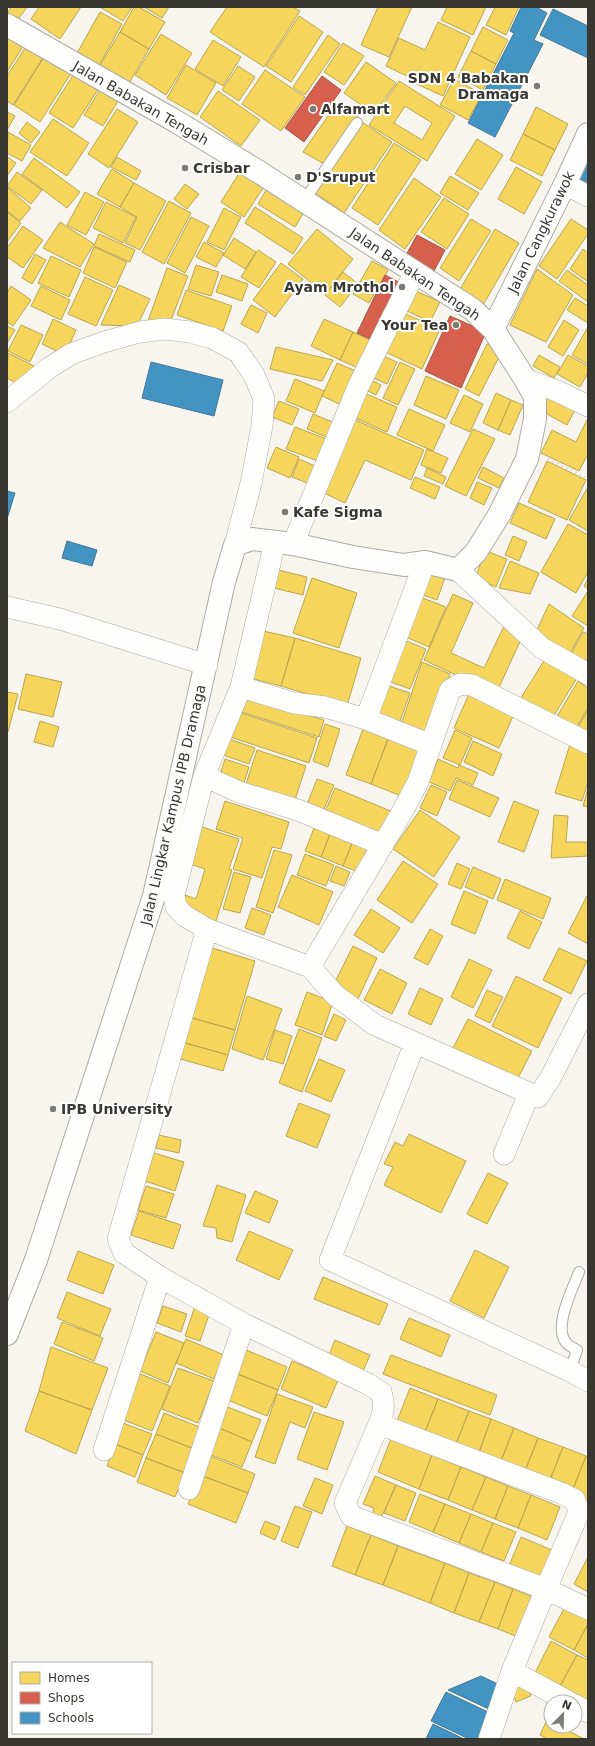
<svg xmlns="http://www.w3.org/2000/svg" width="595" height="1746" font-family="'DejaVu Sans',sans-serif">
<style>
.homes{fill:#f6d55c;stroke:#bda64f;fill-rule:evenodd}
.shops{fill:#d6604d;stroke:#a75445}
.schools{fill:#4393c3;stroke:#407798}
.lines{fill:none;stroke-linecap:round;stroke-linejoin:round}
.service-casing{stroke:#acaaa5;stroke-width:12}
.minor-casing{stroke:#acaaa5;stroke-width:22}
.tertiary-casing{stroke:#acaaa5;stroke-width:24}
.path{stroke:#dfdfdd;stroke-width:2.5;stroke-dasharray:2 3;stroke-linecap:butt}
.service{stroke:#fefefc;stroke-width:10}
.minor{stroke:#fefefc;stroke-width:21}
.tertiary{stroke:#fefefc;stroke-width:22}
.poi-dot{fill:#7b7a74;stroke:#fff;stroke-width:1.5}
.labels{text-anchor:middle;dominant-baseline:central;stroke-width:4;stroke-linejoin:round;paint-order:stroke}
.poi-label{font-size:14px;font-weight:bold;fill:#383732;stroke:#fff;text-anchor:start}
.street-label{font-size:14px;fill:#383732;stroke:#fff}
</style>
<rect width="100%" height="100%" fill="#f7f5ee"/>
<path class="homes" d="M11 7H27L17 21 7 15Z
M39 7H81L60 39 31 19Z
M100 7H132L123 21Z
M134 7H139L165 22 149 49 120 32Z
M144 7H169L162 18Z
M227 7H293L300 11 264 67 210 32Z
M378 7H412L389 57 361 45Z
M447 7H486L473 35 441 20Z
M495 7H519L506 35 486 25Z
M100 12 122 24 98 67 76 55Z
M299 16 323 32 291 82 266 66Z
M438 22 470 37 443 96 410 81 411 78 386 66 399 38 425 50Z
M483 27 508 40 496 64 471 51Z
M120 32 149 49 128 85 99 67Z
M161 34 192 53 166 95 135 75Z
M328 35 340 44 305 95 293 87Z
M7 37 24 45 7 72Z
M213 40 241 57 223 86 195 69Z
M343 43 364 56 344 85 324 72Z
M27 45 44 56 13 105 7 101V76Z
M48 51 75 67 40 122 14 105Z
M471 51 496 64 483 90 458 77Z
M366 62 396 83 374 114 344 93Z
M186 65 216 83 197 115 167 98Z
M238 66 255 77 239 101 222 90Z
M77 69 101 85 73 128 49 113Z
M265 70 305 97 281 131 242 104Z
M454 79 482 94 468 120 440 105Z
M399 81 455 116 427 161 369 125ZM405 106 432 123 422 140 394 123Z
M100 90 118 101 103 126 84 115Z
M218 91 260 120 241 146 200 117Z
M337 103 359 115 324 164 303 152Z
M536 107 568 124 555 150 523 134Z
M117 109 138 122 109 168 88 154Z
M7 112 15 116 7 130Z
M53 119 89 143 67 176 30 152Z
M27 122 40 132 31 143 19 133Z
M362 122 392 142 344 213 314 192Z
M8 132 31 145 22 161 7 153Z
M523 134 555 150 542 176 510 160Z
M477 139 503 155 481 190 455 174Z
M394 143 421 160 378 225 352 208Z
M7 157 16 163 7 176Z
M117 157 141 171 136 180 111 167Z
M34 158 80 192 67 208 22 174Z
M243 167 267 182 244 217 221 202Z
M516 167 542 182 524 214 498 199Z
M112 169 134 183 120 207 97 194Z
M17 172 42 190 31 204 7 186Z
M450 176 479 193 468 210 440 193Z
M414 178 441 197 405 249 379 230Z
M134 183 166 201 140 250 125 243 137 217 120 207Z
M185 184 199 194 187 209 174 199Z
M269 185 307 207 295 227 258 204Z
M7 187 31 208 20 221 7 211Z
M85 192 104 202 86 235 67 225Z
M444 198 469 214 447 249 421 232Z
M169 201 191 213 164 264 142 252Z
M106 202 136 217 123 243 93 228Z
M255 207 303 238 293 254 245 223Z
M224 208 241 217 224 250 207 242Z
M7 212 21 223 7 242Z
M191 217 209 226 185 273 167 263Z
M471 219 491 231 459 281 440 268Z
M571 219 588 230V234L557 279 539 266Z
M60 222 94 244 80 267 43 248Z
M23 226 43 240 23 268 7 257V248Z
M317 229 353 259 325 294 288 264Z
M495 229 519 243 483 305 459 291Z
M99 234 135 250 130 262 94 246Z
M234 238 256 252 245 269 223 255Z
M204 242 224 253 216 267 196 257Z
M94 247 127 262 115 288 83 273Z
M583 249 588 253V282L570 269Z
M258 250 276 262 259 288 241 277Z
M35 254 46 260 32 284 22 278Z
M51 256 81 270 69 297 38 283Z
M372 261 388 270 369 303 353 294Z
M281 263 303 279 275 317 253 300Z
M196 265 219 272 211 296 188 289Z
M167 268 188 276 168 328 148 321Z
M537 269 573 295 546 342 510 325Z
M567 270 588 285V302L559 281Z
M343 272 358 284 340 307 325 295Z
M222 275 248 284 242 301 216 292Z
M85 277 113 290 96 326 68 314Z
M119 285 150 299 137 326 101 325Z
M11 286 31 300 13 326 7 322V293Z
M41 286 70 300 61 320 31 306Z
M412 289 440 302 430 322 403 309Z
M186 290 232 306 223 331 177 315Z
M575 298 588 306V323L567 310Z
M251 305 267 313 258 333 241 324Z
M401 312 440 329 422 369 383 351Z
M53 319 76 330 65 355 42 344Z
M324 319 353 332 340 360 311 346Z
M564 320 579 330 563 356 548 347Z
M21 325 43 335 30 362 8 351Z
M7 326 15 330 7 343Z
M588 327V364L572 355Z
M353 332 376 343 363 370 340 360Z
M487 344 502 351 479 396 465 389Z
M276 347 333 360 322 381 270 369Z
M8 353 34 366 23 387 7 378Z
M381 355 397 362 387 384 371 377Z
M539 355 560 367 554 378 533 366Z
M568 355 588 366V373L580 387 557 374Z
M400 362 415 369 398 405 383 398Z
M337 363 363 374 348 408 322 396Z
M426 376 459 390 446 419 414 405Z
M295 379 324 391 315 413 286 401Z
M371 380 381 385 376 395 366 390Z
M364 393 397 407 387 432 353 417Z
M496 393 511 400 498 430 483 423Z
M464 395 483 404 470 432 450 423Z
M548 395 575 410 567 425 540 410Z
M511 400 523 405 510 435 498 430Z
M279 401 299 409 292 425 272 417Z
M409 409 445 425 433 451 397 435Z
M313 414 340 425 334 440 307 429Z
M588 418V454L579 471 541 453 552 430 576 442Z
M353 419 424 450 411 480 365 460 345 503 320 491Z
M295 427 332 441 323 463 286 449Z
M473 429 495 439 466 496 445 486Z
M276 447 299 457 290 478 267 468Z
M427 449 448 458 441 473 421 465Z
M299 459 322 469 315 486 292 477Z
M547 461 586 480 567 520 528 502Z
M483 467 504 478 499 488 478 478Z
M427 468 446 477 443 484 424 476Z
M415 477 440 487 435 499 410 488Z
M477 482 492 488 484 505 470 498Z
M588 487V531L569 520Z
M519 503 555 519 546 539 510 523Z
M568 524 588 535V572L576 593 541 572Z
M513 536 527 542 519 561 505 555Z
M486 551 507 559 496 587 475 578Z
M510 561 539 573 530 594 499 588Z
M278 570 307 577 303 595 274 588Z
M431 573 445 578 437 600 423 595Z
M312 578 357 593 339 648 293 633Z
M588 579V589L584 586Z
M588 591V626L572 616Z
M453 594 473 603 451 653 484 668 505 624 524 633 496 694 424 660Z
M415 595 446 607 429 647 399 634Z
M549 604 584 628 570 653 536 632Z
M263 631 295 638 281 686 250 678Z
M583 632 588 634V664L571 654Z
M295 638 361 658 347 706 281 686Z
M399 638 426 649 410 689 383 679Z
M545 659 577 678 553 717 519 701Z
M422 662 450 674 428 740 399 731Z
M26 674 62 682 53 717 18 709Z
M578 681 588 688V708L576 728 556 718Z
M383 684 410 693 398 727 371 718Z
M7 692 18 694 8 732H7Z
M241 694 324 720 319 737 236 710Z
M469 694 514 714 499 748 454 728Z
M588 710V732L578 727Z
M235 711 317 738 309 763 227 736Z
M40 721 59 727 53 747 34 742Z
M325 724 340 729 328 767 313 761Z
M363 729 388 739 371 784 346 775Z
M455 730 472 738 460 765 443 758Z
M229 739 255 748 249 764 223 755Z
M388 739 421 751 404 797 371 784Z
M473 741 502 754 493 776 464 762Z
M571 741 588 746V782L582 801 555 793Z
M257 750 306 766 293 806 244 790Z
M225 759 249 767 242 789 218 781Z
M438 759 458 768 459 765 478 773 473 785 456 778 450 791 429 782Z
M317 779 334 785 320 819 304 812Z
M457 780 499 798 490 817 449 799Z
M431 785 447 792 437 816 420 808Z
M335 788 393 812 380 843 322 819Z
M588 788V807L583 806Z
M225 801 289 822 281 849 272 847 262 878 233 869 243 838 216 829Z
M514 801 539 811 524 852 498 842Z
M420 810 460 837 434 877 393 849Z
M554 815 568 816 566 842H588V856L551 858Z
M316 823 332 829 321 857 305 851Z
M196 825 239 839 229 869 232 870 216 921 180 909 185 895 196 899 205 869 184 862Z
M332 829 354 838 343 866 321 857Z
M354 838 369 843 358 872 343 866Z
M274 850 292 855 273 913 256 907Z
M305 854 334 865 326 886 297 875Z
M403 861 438 884 412 923 377 900Z
M457 863 470 869 461 889 448 884Z
M336 866 350 872 344 886 330 881Z
M473 867 501 879 493 899 465 887Z
M234 872 251 877 240 913 223 909Z
M292 875 333 892 319 925 278 907Z
M505 879 551 898 543 919 497 900Z
M464 891 488 901 475 934 451 924Z
M588 894V944L568 933Z
M252 908 271 915 264 935 245 928Z
M371 909 400 928 383 953 354 935Z
M520 911 542 922 529 949 507 938Z
M430 929 443 936 428 965 414 958Z
M353 946 377 958 357 1001 332 988Z
M209 947 255 961 235 1030 189 1017Z
M559 948 587 961 571 994 543 980Z
M469 959 492 970 473 1008 451 997Z
M380 969 407 983 392 1014 364 1000Z
M516 976 562 998 538 1048 492 1026Z
M420 988 443 999 431 1025 408 1014Z
M487 990 503 997 490 1023 475 1016Z
M307 992 333 1002 322 1035 295 1025Z
M247 996 282 1009 263 1060 232 1049Z
M334 1014 346 1020 336 1041 324 1036Z
M189 1017 235 1030 228 1055 182 1042Z
M468 1019 532 1051 517 1080 453 1048Z
M299 1029 322 1038 302 1092 279 1083Z
M275 1030 292 1036 283 1064 266 1059Z
M182 1042 228 1055 223 1071 177 1058Z
M319 1059 345 1070 331 1102 305 1091Z
M299 1103 330 1115 317 1148 286 1136Z
M409 1134 466 1161 441 1213 384 1185 393 1167 384 1164 395 1142 403 1146Z
M159 1135 181 1140 179 1153 156 1148Z
M154 1153 184 1162 175 1191 145 1181Z
M488 1173 508 1183 487 1224 467 1214Z
M217 1185 246 1195 232 1242 217 1238 216 1228 203 1226Z
M146 1186 174 1194 166 1218 138 1210Z
M255 1191 278 1201 269 1223 245 1213Z
M139 1211 181 1225 173 1249 131 1235Z
M249 1231 293 1250 279 1280 236 1260Z
M475 1250 509 1267 484 1318 450 1301Z
M78 1251 114 1265 103 1294 67 1280Z
M323 1277 388 1304 379 1325 314 1299Z
M67 1292 111 1309 100 1336 57 1318Z
M163 1306 187 1314 181 1332 157 1323Z
M195 1306 210 1312 200 1341 185 1336Z
M409 1318 450 1335 441 1357 400 1339Z
M62 1322 103 1338 94 1361 54 1344Z
M156 1332 184 1343 168 1383 140 1371Z
M186 1339 224 1355 214 1379 176 1363Z
M335 1340 370 1355 363 1371 328 1357Z
M51 1347 108 1368 92 1410 39 1391Z
M244 1349 287 1367 278 1390 235 1373Z
M391 1355 497 1395 490 1415 383 1374Z
M292 1361 338 1380 326 1408 281 1389Z
M178 1368 214 1381 198 1423 162 1409Z
M138 1373 170 1386 152 1431 121 1419Z
M235 1373 278 1390 267 1416 225 1399Z
M410 1388 438 1399 423 1437 395 1426Z
M39 1391 92 1410 76 1454 25 1431Z
M277 1394 313 1407 305 1428 290 1422 275 1464 255 1457Z
M438 1399 469 1411 454 1449 423 1437Z
M225 1406 261 1420 252 1442 217 1427Z
M469 1411 491 1419 477 1458 454 1449Z
M314 1412 344 1422 327 1470 297 1459Z
M164 1413 202 1428 194 1449 156 1434Z
M491 1419 514 1428 499 1466 477 1458Z
M123 1423 152 1434 143 1455 115 1444Z
M217 1427 252 1442 242 1467 206 1453Z
M514 1428 538 1438 523 1476 499 1466Z
M156 1434 194 1449 185 1473 146 1458Z
M538 1438 563 1447 548 1485 523 1476Z
M391 1439 432 1455 419 1489 378 1472Z
M115 1444 143 1455 135 1477 107 1466Z
M563 1447 586 1456 571 1494 548 1485Z
M207 1455 255 1474 248 1493 200 1475Z
M432 1455 461 1467 448 1500 419 1489Z
M586 1456 588 1457V1501L571 1494Z
M146 1458 185 1473 175 1497 137 1482Z
M461 1467 486 1477 472 1510 448 1500Z
M200 1475 248 1493 236 1523 188 1504Z
M375 1476 396 1485 381 1518 372 1515 374 1508 363 1504Z
M486 1477 508 1486 495 1519 472 1510Z
M315 1478 333 1485 322 1514 303 1506Z
M396 1485 416 1493 405 1521 384 1513Z
M508 1486 531 1495 518 1528 495 1519Z
M420 1494 445 1504 433 1532 409 1522Z
M531 1495 560 1507 547 1540 518 1528Z
M445 1504 471 1514 459 1543 433 1532Z
M295 1506 312 1512 298 1548 281 1541Z
M471 1514 493 1523 481 1552 459 1543Z
M265 1521 280 1527 275 1540 260 1533Z
M493 1523 516 1532 504 1561 481 1552Z
M347 1526 371 1535 355 1575 332 1566Z
M371 1535 398 1546 383 1585 355 1575Z
M521 1537 554 1551 542 1580 509 1566Z
M398 1546 445 1563 430 1603 383 1585Z
M588 1557V1592L574 1584Z
M445 1563 469 1573 454 1613 430 1603Z
M469 1573 495 1582 479 1622 454 1613Z
M495 1582 513 1589 498 1629 479 1622Z
M513 1589 533 1597 518 1637 498 1629Z
M567 1603 588 1614V1624L574 1650 549 1637Z
M588 1624V1658L574 1650Z
M551 1641 577 1655 559 1688 534 1675Z
M577 1655 588 1660V1704L559 1688Z
M526 1683 531 1696 516 1702 511 1689Z
M547 1720 551 1722V1726H559L584 1739H548L540 1735Z"/>
<path class="shops" d="M322 76 341 90 304 142 285 128Z
M417 235 445 250 434 271 405 257Z
M385 275 406 286 379 343 357 333Z
M450 316 486 332 461 388 425 371Z"/>
<path class="schools" d="M521 7H536L547 13 534 40 543 44 495 137 468 123 514 33 510 31Z
M553 9 588 26V58L540 35Z
M588 148V192L567 180Z
M151 362 223 380 214 416 142 398Z
M7 491 15 493 7 519Z
M67 541 97 550 92 566 62 558Z
M481 1676 504 1687 493 1711 448 1690Z
M446 1692 492 1714 479 1739H469L431 1721Z
M433 1724 464 1739H426Z"/>
<g class="lines">
<defs>
<path id="service" d="M304 201 357 123
M570 1371 577 1350C573 1348 567 1345 565 1341 554 1325 573 1288 579 1272"/>
<path id="minor" d="M565 184 588 196
M525 379 557 391 588 406
M7 402 49 368 71 354 104 342 140 332 165 329 190 332 212 338 238 352 254 375 264 399 262 426 251 483 235 545
M275 542 241 687 204 776 174 895 176 907 185 916 207 929 310 967 335 995 375 1025 538 1097 551 1077 588 1004
M293 544 358 387 415 272
M458 570 542 648 588 674
M7 607 60 619 207 665
M241 687 294 703 325 707 366 719 431 745
M366 719 425 562
M204 776 239 792 298 810 383 845
M207 929 118 1239 124 1253 160 1277 244 1324 368 1384 381 1392C385 1405 384 1412 379 1424L561 1493 575 1500 579 1512 546 1589 588 1609
M310 967 401 814 418 782 450 690 460 684 472 685 588 743
M415 1043 330 1260 570 1371 588 1381
M504 1154 529 1094
M379 1424 345 1503 351 1516 546 1589 512 1671 489 1739
M104 1450 160 1277
M189 1489 244 1324
M512 1671 569 1702
M575 1705 588 1712"/>
<path id="tertiary" d="M7 25 177 122 259 172 472 309 493 329 525 379 535 397V419L527 459 499 515 476 552 458 570 425 562 404 565 353 557 293 544 252 539 235 545 224 582 154 896 36 1260 7 1334
M493 329 565 184 588 134"/>
</defs>
<use href="#service" class="service-casing"/>
<use href="#minor" class="minor-casing"/>
<use href="#tertiary" class="tertiary-casing"/>
<path class="path" d="M548 459 588 479"/>
<use href="#service" class="service"/>
<use href="#minor" class="minor"/>
<use href="#tertiary" class="tertiary"/>
</g>
<g class="poi-dot">
<circle cx="537" cy="86" r="4"/>
<circle cx="313" cy="109" r="4"/>
<circle cx="185" cy="168" r="4"/>
<circle cx="298" cy="177" r="4"/>
<circle cx="402" cy="287" r="4"/>
<circle cx="456" cy="325" r="4"/>
<circle cx="285" cy="512" r="4"/>
<circle cx="53" cy="1109" r="4"/>
</g>
<g class="labels">
<g class="poi-label">
<text x="529" y="78" text-anchor="end">SDN 4 Babakan<tspan x="529" dy="16">Dramaga</tspan></text>
<text x="321" y="109">Alfamart</text>
<text x="193" y="168">Crisbar</text>
<text x="306" y="177">D'Sruput</text>
<text x="394" y="287" text-anchor="end">Ayam Mrothol</text>
<text x="448" y="325" text-anchor="end">Your Tea</text>
<text x="293" y="512">Kafe Sigma</text>
<text x="61" y="1109">IPB University</text>
</g>
<g class="street-label">
<text transform="translate(141 103) rotate(30)">Jalan Babakan Tengah</text>
<text transform="translate(541 232) rotate(-64)">Jalan Cangkurawok</text>
<text transform="translate(415 274) rotate(34)">Jalan Babakan Tengah</text>
<text transform="translate(173 805) rotate(-77)">Jalan Lingkar Kampus IPB Dramaga</text>
</g>
</g>
<rect width="595" height="1746" fill="none" stroke="#383732" stroke-width="16"/>
<rect x="12" y="1662" width="140" height="72" fill="#ffffff" stroke="#afafad"/>
<rect x="20" y="1672" width="20" height="12" fill="#f6d55c" stroke="#afafad"/>
<text x="48" y="1682" font-size="12" fill="#383732">Homes</text>
<rect x="20" y="1692" width="20" height="12" fill="#d6604d" stroke="#afafad"/>
<text x="48" y="1702" font-size="12" fill="#383732">Shops</text>
<rect x="20" y="1712" width="20" height="12" fill="#4393c3" stroke="#afafad"/>
<text x="48" y="1722" font-size="12" fill="#383732">Schools</text>
<g transform="translate(563 1714) rotate(23)"><circle r="19" fill="#ffffff" stroke="#afafad"/>
<path d="M0-3L7 15L0 10L-7 15Z" fill="#7b7a74"/>
<text y="-6" font-size="11" font-weight="bold" text-anchor="middle" fill="#383732">N</text>
</g>
</svg>
